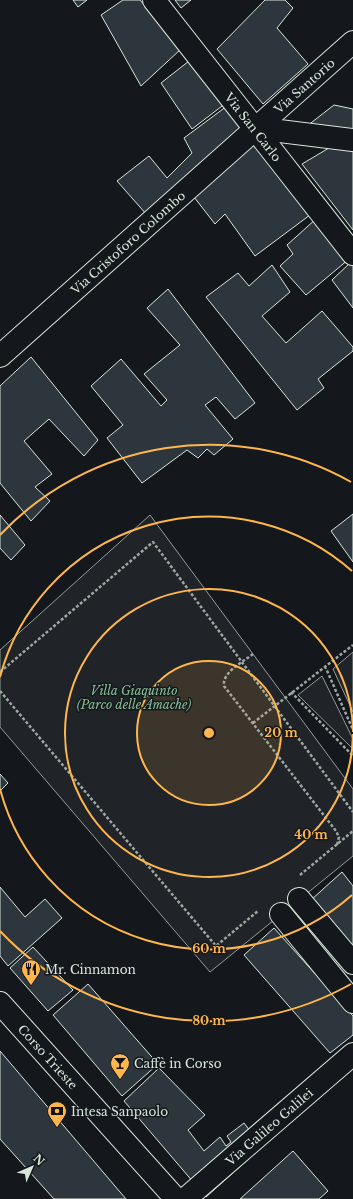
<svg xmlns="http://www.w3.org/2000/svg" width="353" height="1199" font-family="'Libre Baskerville',serif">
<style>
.green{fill:#202428;stroke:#939e99}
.building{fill:#2c363c;stroke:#d8e6dc}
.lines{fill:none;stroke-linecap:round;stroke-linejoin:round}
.minor-casing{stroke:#d8e6dc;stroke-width:24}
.path{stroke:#9da8a2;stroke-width:2.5;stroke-dasharray:3 2;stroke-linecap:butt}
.minor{stroke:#14181c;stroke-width:22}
.ring{fill:none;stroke:#ffb74d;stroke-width:2}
.labels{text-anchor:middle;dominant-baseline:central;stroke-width:3;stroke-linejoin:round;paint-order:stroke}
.street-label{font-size:12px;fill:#d8e6dc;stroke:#14181c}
.park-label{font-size:12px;font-style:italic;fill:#8ac095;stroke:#14181c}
.poi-label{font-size:12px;fill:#d8e6dc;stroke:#14181c;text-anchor:start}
.centre{fill:#ffb74d;stroke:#14181c;stroke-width:2}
.ring-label{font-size:12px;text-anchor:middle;font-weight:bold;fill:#ffb74d;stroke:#14181c;stroke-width:3;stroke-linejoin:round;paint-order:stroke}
</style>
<rect width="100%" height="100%" fill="#14181c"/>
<path class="green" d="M150 515 353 789V856L210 972 0 727V650Z
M353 652V712L333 669Z
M322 676 353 739V749L298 695Z"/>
<path class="building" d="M73 0H87L78 7Z
M123 0H140L181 49 141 86 101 15Z
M175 0H191L181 8Z
M265 0H285L293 8 277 28 308 64 263 104 217 49Z
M189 61 226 103 192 129 161 83Z
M334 105 353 109V140L298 133Z
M227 106 247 129 147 215 117 181 149 156 167 178 192 153 184 138Z
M344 139 353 140V230L302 164Z
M256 143 314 212 255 256 225 214 215 224 194 197Z
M317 218 349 259 306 295 280 266 293 254 287 245Z
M350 263 353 266V308L332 280Z
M272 265 290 292 262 316 286 343 322 311 353 347V351L318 379 324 388 297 410 206 297 238 273 249 286Z
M168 289 255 403 235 419 216 397 205 405 233 439 214 455 207 449 198 458 187 450 142 483 107 438 123 425 91 386 121 359 161 406 167 400 144 374 180 345 147 308Z
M31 357 98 440 84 456 49 419 24 441 52 474 35 487 50 501 31 521 0 483V386Z
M353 514V562L331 531Z
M0 515 25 545 11 560 0 548Z
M0 774 8 783 0 791Z
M342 872 353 886V948L311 900Z
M0 887 25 917 45 899 62 918 8 966 0 956Z
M274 928 353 1016V1035L330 1053 244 955Z
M33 947 73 990 48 1011 10 968Z
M88 984 158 1064 122 1096 53 1015Z
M0 1051 126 1199H54L0 1139Z
M159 1068 205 1115 188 1130 204 1151 220 1137 226 1146 231 1142 227 1136 244 1123 262 1147 206 1197 124 1101Z
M293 1151 328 1191 319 1199H240Z"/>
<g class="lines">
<defs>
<g id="minor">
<path id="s1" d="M154 0 353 254"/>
<path d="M255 128 353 140"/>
<path id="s2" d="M0 356 353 42"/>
<path d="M299 899 353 963"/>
<path d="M281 914 353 1002"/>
<path id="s3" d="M0 1003 176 1199"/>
<path id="s4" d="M185 1199 353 1054"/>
</g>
</defs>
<use href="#minor" class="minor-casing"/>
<path class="path" d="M253 654C243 662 222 672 224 686L336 831 339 837 337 845
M325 666 353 730
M0 672 153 542 353 812
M0 691 216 946 258 911
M291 692 353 756
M253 723 353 645
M300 875 353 831"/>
<use href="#minor" class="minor"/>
</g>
<circle cx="209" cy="733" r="72" fill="#ffb74d" fill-opacity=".12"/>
<g class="ring">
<circle cx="209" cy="733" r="72"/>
<path d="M353 734A144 144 0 1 1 353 732"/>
<path d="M352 895A216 216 0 0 1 0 789M0 677A216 216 0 0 1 352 571"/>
<path d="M351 984A288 288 0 0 1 0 931M0 535A288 288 0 0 1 351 482"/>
</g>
<defs>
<symbol id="restaurant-pin" viewBox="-11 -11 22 30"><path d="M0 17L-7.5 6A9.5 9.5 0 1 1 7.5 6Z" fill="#ffb74d" stroke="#14181c"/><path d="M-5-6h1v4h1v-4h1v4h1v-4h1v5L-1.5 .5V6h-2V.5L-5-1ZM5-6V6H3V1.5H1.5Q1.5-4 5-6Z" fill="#111"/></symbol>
<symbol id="bar-pin" viewBox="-11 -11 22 30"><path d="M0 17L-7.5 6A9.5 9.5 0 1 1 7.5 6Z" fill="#ffb74d" stroke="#14181c"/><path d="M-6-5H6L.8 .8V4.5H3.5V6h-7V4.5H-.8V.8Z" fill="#111"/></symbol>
<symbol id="bank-pin" viewBox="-11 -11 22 30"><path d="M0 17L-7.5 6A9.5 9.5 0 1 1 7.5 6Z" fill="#ffb74d" stroke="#14181c"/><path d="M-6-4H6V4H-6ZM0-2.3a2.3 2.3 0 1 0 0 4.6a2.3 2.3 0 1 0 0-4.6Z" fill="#111"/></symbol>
</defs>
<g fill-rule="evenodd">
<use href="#restaurant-pin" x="20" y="958" width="22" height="30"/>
<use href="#bar-pin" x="109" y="1052" width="22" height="30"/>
<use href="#bank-pin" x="46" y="1100" width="22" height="30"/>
</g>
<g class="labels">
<g class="street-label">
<text stroke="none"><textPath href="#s2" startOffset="407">Via Santorio</textPath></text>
<text stroke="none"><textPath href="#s1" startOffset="161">Via San Carlo</textPath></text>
<text stroke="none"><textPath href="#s2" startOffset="171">Via Cristoforo Colombo</textPath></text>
<text stroke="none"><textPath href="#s3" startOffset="72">Corso Trieste</textPath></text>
<text stroke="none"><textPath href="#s4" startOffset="111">Via Galileo Galilei</textPath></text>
</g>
<g class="park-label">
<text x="134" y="690">Villa Giaquinto<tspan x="134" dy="14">(Parco delle Amache)</tspan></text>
</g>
<g class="poi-label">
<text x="45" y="969">Mr. Cinnamon</text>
<text x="134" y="1063">Caffè in Corso</text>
<text x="71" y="1111">Intesa Sanpaolo</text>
</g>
</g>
<circle cx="209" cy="733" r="6" class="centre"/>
<g class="ring-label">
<text x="281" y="737">20 m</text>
<text x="311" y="839">40 m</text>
<text x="209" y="953">60 m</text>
<text x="209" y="1025">80 m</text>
</g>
<g transform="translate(32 1167) rotate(45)" stroke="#14181c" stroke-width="3" paint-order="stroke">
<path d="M0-3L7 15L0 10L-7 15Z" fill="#d8e6dc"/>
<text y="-6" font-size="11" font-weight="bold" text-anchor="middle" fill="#d8e6dc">N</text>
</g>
</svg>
